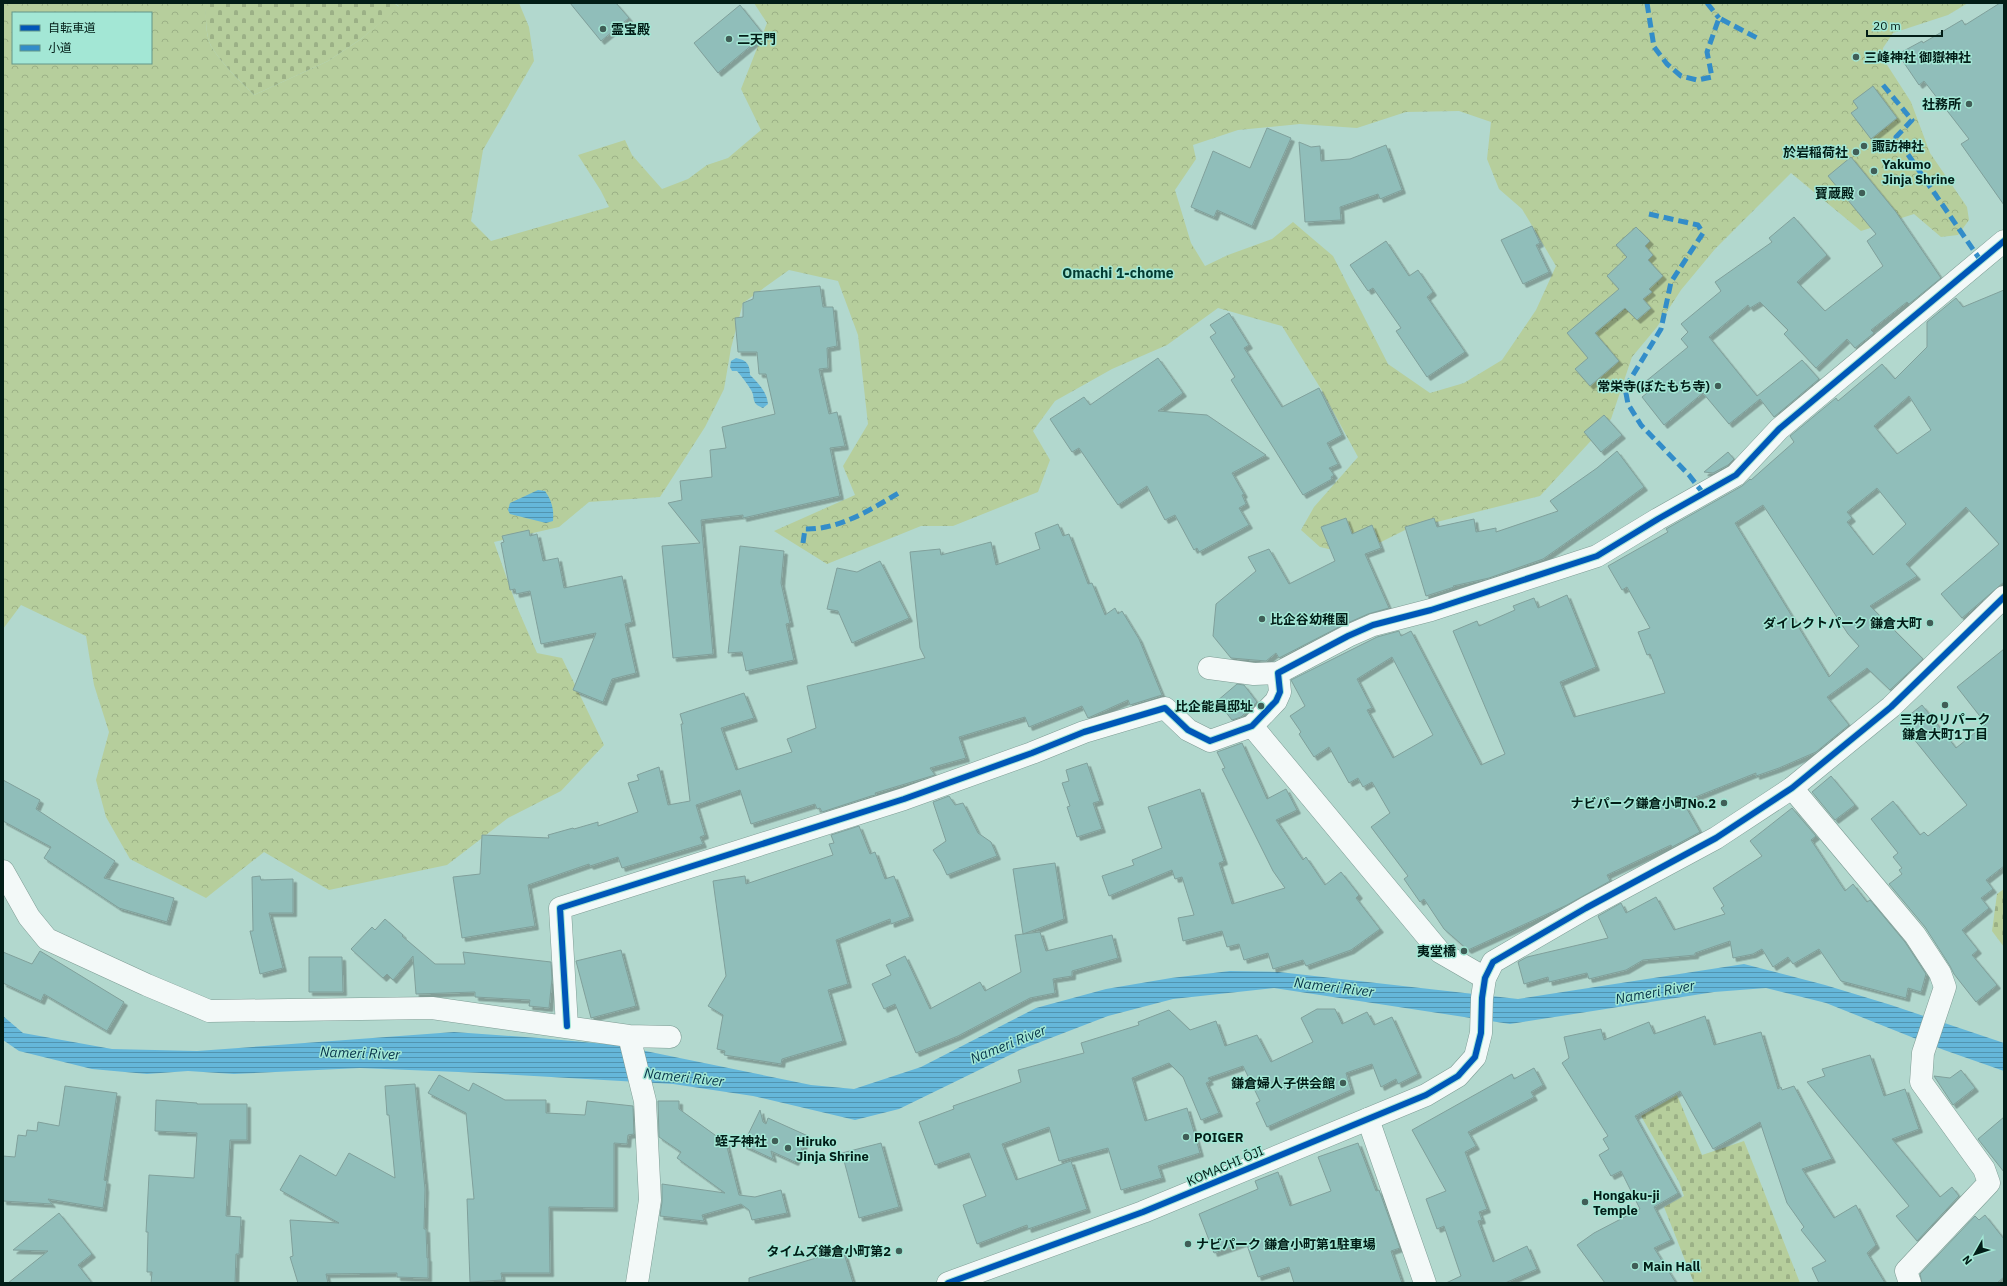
<svg xmlns="http://www.w3.org/2000/svg" width="2007" height="1286" font-family="'IBM Plex Sans','Noto Sans JP',sans-serif">
<style>
.forest{fill:url(#forest-crowns);fill-rule:evenodd}
.cemetery{fill:url(#cemetery-stones)}
.water{fill:url(#water-rules)}
.building{fill:#90beba;stroke:#80a09b;fill-rule:evenodd;filter:url(#shadow)}
.lines{fill:none;stroke-linecap:round;stroke-linejoin:round}
.street-casing{stroke:#7e9c94;stroke-width:23}
.secondary-casing{stroke:#7e9c94;stroke-width:23}
.street{stroke:#f3f9f8;stroke-width:22}
.secondary{stroke:#f3f9f8;stroke-width:22}
.quiet{stroke:#338dc9;stroke-width:5;stroke-dasharray:10 5;stroke-linecap:butt}
.cycleway-casing{stroke:#a3e7d5;stroke-width:8}
.cycleway{stroke:#0057b8;stroke-width:6}
.poi-dot{fill:#405e57;stroke:#a3e7d5;stroke-width:1.5}
.labels{text-anchor:middle;dominant-baseline:central;stroke-width:3;stroke-linejoin:round;paint-order:stroke}
.poi-label{font-size:13px;font-weight:bold;fill:#021d17;stroke:#a3e7d5;text-anchor:start}
.street-label{font-size:13px;fill:#021d17;stroke:#a3e7d5}
.neighbourhood-label{font-size:14px;font-weight:bold;fill:#033c32;stroke:#a3e7d5}
.water-label{font-size:14px;font-style:italic;fill:#06334a;stroke:#a3e7d5}
</style>
<defs>
<pattern id="forest-crowns" width="20" height="18" patternUnits="userSpaceOnUse"><rect width="20" height="18" fill="#b6ce9c"/><path d="M2 6a3 3 0 1 1 6 0M12 15a3 3 0 1 1 6 0" fill="none" stroke="#9bb086"/></pattern>
<pattern id="cemetery-stones" width="16" height="16" patternUnits="userSpaceOnUse"><rect width="16" height="16" fill="#b6ce9c"/><path d="M2 7V4a2 2 0 0 1 4 0v3zM10 15v-3a2 2 0 0 1 4 0v3z" fill="#9bb086"/></pattern>
<pattern id="water-rules" width="6" height="5" patternUnits="userSpaceOnUse"><rect width="6" height="5" fill="#65b7da"/><path d="M0 2.5h6" fill="none" stroke="#5194b0"/></pattern>
<filter id="shadow"><feDropShadow dx="3.5" dy="3.5" stdDeviation="0" flood-color="#0004"/></filter>
</defs>
<rect width="100%" height="100%" fill="#b2d8ce"/>
<path class="forest" d="M3 3H206C206 16 205 34 211 46 222 64 239 80 254 95L328 61 361 39 399 6 394 3H519L529 27 534 61 483 150 471 221 491 241 609 207 601 191 578 155 625 140 632 155 662 189 688 179 707 165 728 158 761 130 741 89 767 23 754 3H1968L1948 15 1893 33 1883 48 1882 57 1911 102 1930 153 1967 207 1969 220 1958 235 1941 237 1914 214 1861 231 1791 173 1715 249 1681 290 1657 327 1632 357 1611 419 1540 496 1405 530 1355 555 1320 547 1301 530 1314 507 1358 457 1321 389 1282 326 1218 308 1167 345 1112 369 1055 401 1033 431 1050 460 1038 492 953 526H921L827 564 774 531 855 495 843 466 868 424 858 335 838 281 789 270 743 303 731 348 724 389 705 427 660 497 589 502 559 527 494 542 517 607 537 653 562 658 604 745 561 791 508 818 447 865 329 890 264 852 206 898 130 859 106 817 96 780 109 732 94 685 86 636 21 605 3 629ZM13 13H151V63H13ZM1459 111 1491 122 1487 159 1499 189 1522 209 1556 266 1536 310 1502 360 1464 383 1430 393 1388 364 1333 256 1293 222 1272 239 1228 255 1205 266 1191 243 1175 190 1196 159 1193 145 1238 130 1300 124 1357 128 1406 112Z"/>
<path class="cemetery" d="M206 3H394L399 7 361 39 328 61 254 95C239 80 222 64 211 46 205 34 206 16 206 3Z
M2004 889V947L1992 931 1997 894Z
M1677 1095 1702 1155 1744 1141 1800 1283H1694L1664 1207 1684 1196 1679 1182 1641 1116Z"/>
<path class="water" d="M736 358C747 360 750 365 750 375 759 384 767 392 768 404L763 408C750 403 756 398 751 390 747 383 742 377 737 371H732L730 367 731 361Z
M538 490 545 491C552 501 554 509 553 521L546 523 510 514 508 510 510 503Z
M1744 964 1825 985 1891 1005 2004 1043V1071L1944 1050 1826 1003 1766 988 1714 992 1510 1024 1274 988 1173 999 1108 1016 1022 1049 899 1109 855 1120 753 1096 673 1084 483 1073 360 1068 234 1074 188 1071 147 1074 92 1069 19 1051 3 1040V1016L23 1033 112 1049 197 1051 454 1032 539 1038 616 1045 811 1085 854 1089 921 1067 1036 1008 1106 989 1171 978 1230 971 1279 972 1518 999Z"/>
<path class="building" d="M570 3H616L629 18 601 41Z
M2000 3H2004V205L1961 144 1969 139 1924 81 1919 85 1898 54 1922 41 1923 43 1962 20 1965 25Z
M740 5 764 35 718 73 694 43Z
M1873 86 1897 118 1871 139 1851 113 1858 108 1853 101Z
M1267 128 1291 138 1252 226 1217 210 1214 217 1191 207 1213 151 1250 168Z
M1299 142 1311 147 1320 146 1321 161 1350 159 1386 145 1402 190 1380 199 1378 194 1340 207 1341 220 1305 222Z
M1851 157 1896 212 1941 278 1909 304 1907 302 1871 330 1874 333 1855 348 1847 339 1816 368 1784 334 1788 330 1760 302 1750 308 1748 305 1709 337 1757 396 1802 360 1819 379 1774 417 1760 399 1729 424 1703 393 1664 425 1642 397 1651 390 1645 382 1688 347 1681 339 1688 332 1681 324 1721 291 1715 282 1772 242 1769 238 1794 217 1827 255 1797 282 1825 311 1883 266 1867 241 1876 234 1828 176Z
M1532 226 1540 243 1536 245 1549 272 1523 284 1501 240Z
M1636 227 1650 241 1645 246 1653 255 1648 260 1663 276 1649 289 1652 292 1643 299 1651 308 1637 320 1625 308 1595 333 1619 361 1590 386 1575 369 1588 358 1567 333 1619 289 1607 276 1627 257 1616 245Z
M1386 241 1409 276 1418 270 1433 292 1427 297 1465 352 1427 377 1396 331 1401 328 1373 288 1368 291 1350 265Z
M820 286 823 307H833L837 346 827 348 828 368 819 369 829 414 837 412 845 446 830 448 840 496 743 518V515L701 520 713 654 673 658 662 546 700 543 668 503 682 500 680 481 712 477 710 450 726 448 722 427 775 414 766 374H759L757 352H738L735 318 743 317V303L753 299 754 292Z
M2004 290V582L1962 618 1941 594 1999 544 1966 507 1906 564 1917 576 1870 606 1923 659 1890 690 1867 668 1827 697 1849 725 1816 752 1779 768 1756 776V773L1683 802 1700 832 1672 847 1671 845 1607 875 1610 881 1567 905 1468 950 1444 929 1424 899 1420 902 1404 879 1408 876 1371 827 1390 813 1372 782 1363 787 1358 778 1349 783 1329 747 1314 757 1299 734 1301 732 1290 716 1305 706 1291 680 1377 637 1399 631 1401 636 1411 631 1481 765 1505 754 1453 631 1477 621 1479 626 1515 610 1513 606 1534 598 1538 608 1567 595 1596 667 1560 682 1574 717 1665 693 1650 654 1647 655 1638 632 1650 628 1627 587 1622 590 1608 566 1668 532 1666 529 1742 486 1750 479 1751 480 1794 442 1790 436 1836 398 1838 401 1882 364 1895 379 1927 347V322L1956 298 1963 307ZM1909 396 1931 430 1897 454 1874 426ZM1877 488 1906 524 1873 555 1847 522 1852 518 1847 512ZM1763 505 1848 634 1859 646 1829 677 1735 523ZM1392 657 1433 735 1393 758 1367 710 1372 708 1357 679Z
M1229 313 1249 345 1244 348 1282 407 1319 388 1342 435 1327 443 1338 464 1329 468 1334 475 1331 477 1332 479 1303 495 1231 380 1235 377 1210 337 1216 333 1210 325Z
M1158 358 1183 393 1158 411 1207 415 1266 455 1232 473 1244 494 1242 495 1246 504 1239 508 1249 525 1199 552 1197 548 1194 550 1175 515 1165 520 1147 486 1118 505 1079 448 1072 452 1050 419 1084 397 1090 405Z
M1604 415 1622 435 1601 452 1584 432Z
M1617 451 1644 487 1610 512 1543 559 1489 578 1453 586 1454 587 1426 596 1405 527 1434 518 1437 527 1474 519 1476 532 1496 528V532L1558 511 1550 501 1597 468Z
M1728 452 1734 459 1728 465 1713 473 1704 472Z
M1346 518 1352 534 1372 525 1381 548 1365 554 1389 608 1368 614 1343 625 1279 658 1276 653 1266 661 1231 658 1213 636 1216 604 1256 571 1248 557 1269 549 1289 584 1335 561 1321 527Z
M1058 524 1063 536 1069 534 1088 584 1092 583 1105 615 1115 608 1118 614 1122 611 1139 639 1162 695 1130 705 1128 700 1088 718 1082 706 1029 727 1025 717 959 737 966 758 930 768 935 775 875 793 876 795 871 796 822 812 820 808 817 809 815 804 751 824 740 790 696 805 705 835 700 837 703 844 622 868 618 857 590 866 589 864 528 885 535 926 462 938 453 877 480 874 482 835 549 838 548 835 573 828 574 829 598 822V826L638 812 628 783 639 780 637 775 659 767 668 805 690 801 681 724H683L680 714 744 693 754 718 721 728 736 770 792 752 787 739 816 728 807 686 925 658 920 648 910 552 940 549 941 555 991 542 996 565 1040 549 1035 533Z
M529 530 530 536 537 534 543 561 558 558 564 588 622 576 632 622 625 624 636 673 612 679 603 702 573 690 596 633 541 644 530 591 516 594 515 589 510 590 501 543 504 542 502 536Z
M740 546 784 551 781 583 790 623 786 624 794 660 746 671 742 652 728 653Z
M880 561 909 618 852 643 838 611 827 609 837 568 857 572Z
M2004 649V866L1986 880 1993 889 1981 898 1989 908 1962 930 1978 950 1972 955 1997 985 1976 1002 1954 974 1950 966 1925 927 1889 884 1902 874 1899 870 1902 868 1893 857 1898 853 1871 819 1893 801 1920 835 1924 832 1928 836 1967 805 1905 728 1907 726 1903 720 1922 705 1956 748 1986 724 1957 687Z
M1237 684 1244 685 1257 702 1241 717 1232 720 1217 701Z
M1242 743 1267 799 1286 789 1297 810 1276 820 1303 860 1306 857 1325 885 1341 872 1359 895 1356 898 1380 929 1351 950 1306 966 1303 960 1273 969 1268 953 1244 960 1239 944 1227 947 1222 931 1183 941 1178 918 1194 915 1182 877 1175 879 1172 870 1109 896 1102 876 1134 865 1132 860 1162 848 1148 807 1200 789 1224 861 1219 863 1232 904 1285 888 1273 871 1222 769 1225 768 1217 752Z
M1087 763 1100 801 1093 803 1102 829 1077 837 1067 807 1070 806 1062 783 1069 781 1066 770Z
M1831 776 1855 805 1835 820 1812 792Z
M3 780 40 800 36 809 115 861 104 878 174 898 167 922 119 908 44 858 51 847 3 821Z
M949 796 955 805 963 803 978 833 991 842 997 856 947 875 941 862 933 850 946 841 933 802Z
M1792 808 1816 836 1811 840 1845 891 1853 884 1867 902 1870 900 1905 942 1926 974 1921 992 1908 988 1906 998 1841 981 1819 949 1793 964 1788 957 1773 967 1762 949 1753 954 1733 958 1730 941 1695 953V955L1643 960 1626 970 1589 979 1587 973 1549 982 1548 977 1524 984 1518 962 1527 957 1608 938 1598 916 1621 903 1626 913 1656 897 1674 930 1725 914 1721 908 1724 906 1713 888 1762 856 1750 841Z
M859 826 870 854 875 852 885 879 894 876 910 917 891 924 890 919 836 940 848 984 828 990 843 1041 782 1059 781 1064 724 1055 725 1051 717 1049 723 1015 708 1006 726 976 713 881 745 876 746 884 833 855 829 844 834 843 831 835Z
M1055 863 1064 919 1023 934 1013 869Z
M260 876 261 880 293 879V913H269L283 968 260 974 250 931H253L252 877Z
M385 919 403 935 402 936 435 964H465L463 952 551 962 552 979 549 1008 529 1006 530 1000 475 997V992L416 994 413 956 393 980 387 974 383 978 351 949 372 927 375 930Z
M1040 932 1046 951 1112 935 1118 958 1072 971V976L1053 979 1055 993 1030 998 958 1036 916 1053 895 1004 884 1009 872 984 891 975 886 965 905 956 930 1009 980 982 985 991 1021 972 1015 935Z
M621 950 636 1006 591 1018 576 961Z
M40 951 124 1002 107 1031 44 994 41 1001 3 983V952L32 964Z
M309 957H342L343 992H309Z
M1317 1009H1335L1342 1024 1367 1012 1374 1025 1392 1017 1418 1074 1398 1084 1396 1079 1381 1087 1372 1064 1346 1073 1351 1090 1267 1127 1256 1103 1260 1101 1243 1066 1208 1078 1210 1081 1206 1083 1219 1113 1201 1120 1183 1077 1169 1063 1132 1078 1145 1121 1187 1108 1200 1153 1158 1166 1162 1178 1121 1190 1108 1148 1059 1161 1049 1127 1002 1144 1016 1180 1071 1161 1087 1209 1028 1229 1027 1225 977 1244 963 1205 986 1196 969 1153 935 1165 919 1122 954 1109 953 1106 1021 1082 1018 1070 1084 1053 1081 1043 1139 1025 1138 1022 1169 1010 1190 1030 1216 1021 1225 1046 1257 1035 1271 1062 1313 1042 1301 1018Z
M1705 1016 1714 1045 1761 1032 1778 1089 1781 1087 1782 1090 1794 1086 1832 1159 1802 1169 1834 1218 1856 1205 1876 1245 1867 1253 1885 1283H1819L1812 1268 1826 1261 1801 1230 1804 1227 1787 1203 1760 1122 1713 1149 1680 1091 1635 1116 1678 1193 1654 1207 1671 1240 1654 1248 1676 1283H1605L1577 1245 1594 1233 1640 1209 1621 1171 1611 1176 1599 1155 1609 1149 1603 1139 1608 1136 1562 1063 1569 1058 1564 1037 1601 1029 1604 1040 1649 1022 1654 1034Z
M1870 1055 1884 1096 1905 1089 1919 1129 1892 1139 1940 1197 1952 1187 1959 1196 1917 1241 1896 1216 1909 1206 1807 1082 1825 1076 1822 1069Z
M1534 1068 1543 1085 1531 1092 1534 1097 1468 1132 1476 1146 1465 1152 1487 1209 1479 1212 1482 1220 1478 1221 1493 1262 1527 1246 1537 1269 1505 1283H1446L1461 1276 1444 1226 1437 1229 1426 1199 1446 1191 1412 1130 1512 1074 1514 1079Z
M1961 1070 1975 1088 1953 1105 1934 1076 1950 1078Z
M439 1075 469 1091 473 1083 505 1100H546V1113L585 1115 587 1101 633 1106 634 1134 628 1135 627 1144 614 1143V1208L549 1207 550 1273H501L502 1280 470 1282 467 1199H474L466 1113 428 1093Z
M415 1084 425 1189 424 1229H426L427 1258H428V1278L397 1277V1273L326 1274 328 1283H298L290 1257 293 1256 290 1220 339 1223 280 1190 300 1155 336 1176 349 1153 395 1178 389 1115H387L385 1086Z
M65 1086 117 1093 104 1180 107 1181 103 1208 48 1199 52 1204 3 1201V1156L15 1157 18 1135 26 1136 27 1130 37 1131 38 1122 59 1126Z
M156 1100 197 1103V1104H247V1140H230L226 1216 241 1217 239 1254H236L235 1283H151L152 1272H147L148 1232H146L149 1175 194 1178 197 1133 155 1131Z
M658 1101H679V1109L726 1143 739 1195 755 1197 781 1190 787 1213 752 1220 749 1210 741 1204 702 1215 704 1221 660 1216 662 1202V1184L725 1193 677 1158 681 1152 659 1137Z
M760 1110 763 1122 766 1124 768 1118 808 1136 795 1162 771 1151 773 1159 743 1145Z
M2004 1117V1172L1978 1139Z
M881 1143 899 1207 859 1218 842 1153Z
M1358 1143 1376 1191 1379 1190 1400 1248 1391 1251 1402 1283H1294L1289 1267 1258 1277 1246 1242 1214 1253 1199 1214 1258 1189 1255 1181 1278 1172 1290 1206 1331 1191 1318 1157Z
M59 1213 92 1254 78 1265 92 1283H8L48 1251 13 1250Z
M1985 1215 2004 1239V1277L1997 1283H1922L1920 1274 1975 1216 1979 1220Z
M843 1250 853 1283H749V1278Z"/>
<g class="lines">
<defs>
<path id="street" d="M1209 668 1254 674 1278 673
M1252 726 1440 952 1485 978
M1792 788 1915 935 1940 973 1945 987 1923 1053 1921 1082 1984 1169 1989 1183 1906 1271 1910 1283
M3 871 29 917 47 939 147 985 209 1011 432 1008 629 1036 670 1037
M567 1026 560 908 904 799 1032 753 1084 732 1165 708 1188 730 1210 741 1252 726 1276 701 1280 692 1278 673 1348 636 1373 625 1431 610 1597 556 1658 519 1736 475 1779 429 2004 241
M629 1036 645 1101 650 1200 637 1283
M1368 1119 1425 1283"/>
<path id="secondary" d="M948 1283 1143 1212 1426 1095 1458 1076 1475 1057 1481 1033 1482 998 1485 978 1493 962 1586 908 1716 838 1792 788 1891 707 2004 597"/>
</defs>
<use href="#street" class="street-casing"/>
<use href="#secondary" class="secondary-casing"/>
<use href="#street" class="street"/>
<use href="#secondary" class="secondary"/>
<path class="quiet" d="M1647 3 1654 47 1667 64 1681 76 1697 80 1712 77 1707 52 1719 18 1759 39
M1707 3 1719 18
M1883 85 1912 120 1896 137 1981 261
M1649 214 1698 225 1703 233 1671 282 1661 329 1625 388 1628 404 1641 425 1689 475 1703 493
M803 543 805 529C839 530 872 509 900 492"/>
<defs>
<path id="cycleway" d="M567 1026 560 908 904 799 1032 753 1084 732 1165 708 1188 730 1210 741 1252 726 1276 701 1280 692 1278 673 1348 636 1373 625 1431 610 1597 556 1658 519 1736 475 1779 429 2004 241
M948 1283 1143 1212 1426 1095 1458 1076 1475 1057 1481 1033 1482 998 1485 978 1493 962 1586 908 1716 838 1792 788 1891 707 2004 597"/>
</defs>
<use href="#cycleway" class="cycleway-casing"/>
<use href="#cycleway" class="cycleway"/>
</g>
<g class="poi-dot">
<circle cx="603" cy="29" r="4"/>
<circle cx="729" cy="39" r="4"/>
<circle cx="1856" cy="57" r="4"/>
<circle cx="1969" cy="104" r="4"/>
<circle cx="1864" cy="146" r="4"/>
<circle cx="1856" cy="152" r="4"/>
<circle cx="1874" cy="171" r="4"/>
<circle cx="1862" cy="193" r="4"/>
<circle cx="1718" cy="386" r="4"/>
<circle cx="1262" cy="619" r="4"/>
<circle cx="1930" cy="623" r="4"/>
<circle cx="1945" cy="705" r="4"/>
<circle cx="1261" cy="706" r="4"/>
<circle cx="1724" cy="803" r="4"/>
<circle cx="1464" cy="951" r="4"/>
<circle cx="1343" cy="1083" r="4"/>
<circle cx="1186" cy="1137" r="4"/>
<circle cx="775" cy="1141" r="4"/>
<circle cx="788" cy="1148" r="4"/>
<circle cx="1585" cy="1202" r="4"/>
<circle cx="1188" cy="1244" r="4"/>
<circle cx="899" cy="1251" r="4"/>
<circle cx="1635" cy="1266" r="4"/>
</g>
<g class="labels">
<g class="poi-label">
<text x="611" y="29">霊宝殿</text>
<text x="737" y="39">二天門</text>
<text x="1864" y="57">三峰神社 御嶽神社</text>
<text x="1961" y="104" text-anchor="end">社務所</text>
<text x="1872" y="146">諏訪神社</text>
<text x="1848" y="152" text-anchor="end">於岩稲荷社</text>
<text x="1882" y="164">Yakumo<tspan x="1882" dy="15">Jinja Shrine</tspan></text>
<text x="1854" y="193" text-anchor="end">寶蔵殿</text>
<text x="1710" y="386" text-anchor="end">常栄寺(ぼたもち寺)</text>
<text x="1270" y="619">比企谷幼稚園</text>
<text x="1922" y="623" text-anchor="end">ダイレクトパーク 鎌倉大町</text>
<text x="1253" y="706" text-anchor="end">比企能員邸址</text>
<text x="1945" y="719" text-anchor="middle">三井のリパーク<tspan x="1945" dy="15">鎌倉大町1丁目</tspan></text>
<text x="1716" y="803" text-anchor="end">ナビパーク鎌倉小町No.2</text>
<text x="1456" y="951" text-anchor="end">夷堂橋</text>
<text x="1335" y="1083" text-anchor="end">鎌倉婦人子供会館</text>
<text x="1194" y="1137">POIGER</text>
<text x="767" y="1141" text-anchor="end">蛭子神社</text>
<text x="796" y="1141">Hiruko<tspan x="796" dy="15">Jinja Shrine</tspan></text>
<text x="1593" y="1195">Hongaku-ji<tspan x="1593" dy="15">Temple</tspan></text>
<text x="1196" y="1244">ナビパーク 鎌倉小町第1駐車場</text>
<text x="891" y="1251" text-anchor="end">タイムズ鎌倉小町第2</text>
<text x="1643" y="1266">Main Hall</text>
</g>
<g class="street-label">
<text transform="translate(1225 1166) rotate(-23)">KOMACHI ŌJI</text>
</g>
<g class="neighbourhood-label">
<text x="1118" y="273">Omachi 1-chome</text>
</g>
<g class="water-label">
<text transform="translate(1334 987) rotate(7)">Nameri River</text>
<text transform="translate(1655 992) rotate(-10)">Nameri River</text>
<text transform="translate(1008 1044) rotate(-22)">Nameri River</text>
<text transform="translate(360 1053) rotate(2)">Nameri River</text>
<text transform="translate(684 1077) rotate(6)">Nameri River</text>
</g>
</g>
<rect width="2007" height="1286" fill="none" stroke="#021d17" stroke-width="8"/>
<rect x="12" y="12" width="140" height="52" fill="#a3e7d5" stroke="#639689"/>
<rect x="20" y="25" width="20" height="6" fill="#0057b8" stroke="#639689"/>
<text x="48" y="32" font-size="12" fill="#021d17">自転車道</text>
<rect x="20" y="45" width="20" height="6" fill="#338dc9" stroke="#639689"/>
<text x="48" y="52" font-size="12" fill="#021d17">小道</text>
<g transform="translate(1975 1254) rotate(231)" stroke="#a3e7d5" stroke-width="3" paint-order="stroke">
<path d="M0-3L7 15L0 10L-7 15Z" fill="#021d17"/>
<text y="-6" font-size="11" font-weight="bold" text-anchor="middle" fill="#021d17">N</text>
</g>
<path d="M1867 30v6h75v-6" fill="none" stroke="#021d17" stroke-width="2"/>
<text x="1873" y="30" font-size="12" fill="#021d17" stroke="#a3e7d5" stroke-width="3" paint-order="stroke">20 m</text>
</svg>
